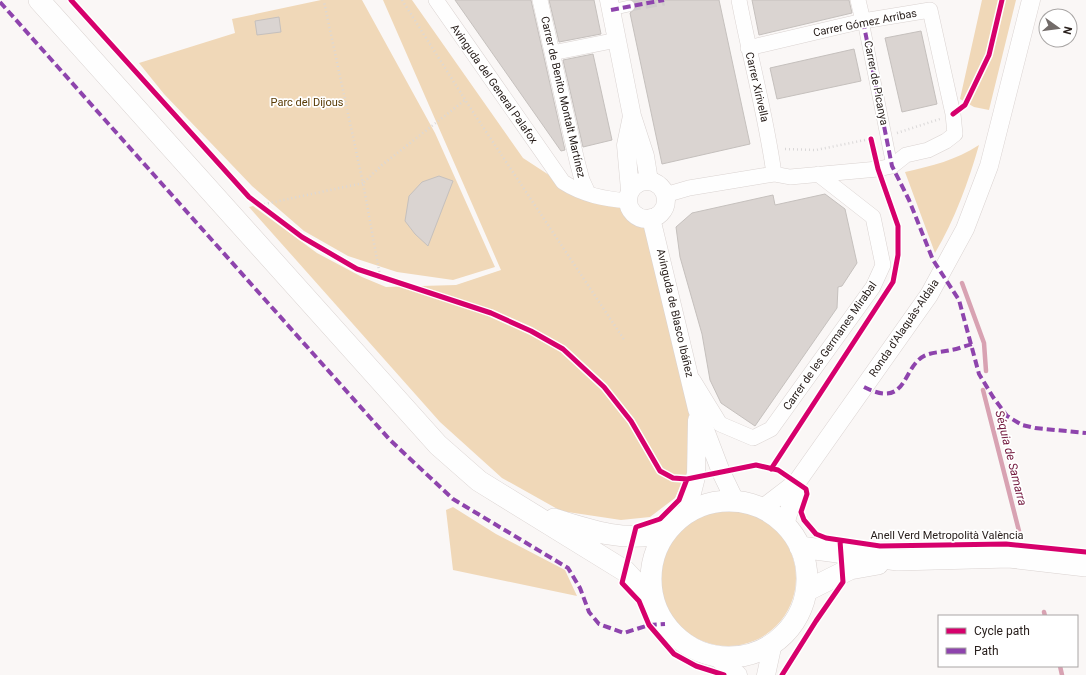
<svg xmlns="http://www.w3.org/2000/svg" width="1086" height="675" font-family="Roboto,sans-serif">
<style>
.green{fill:#f0d8b8}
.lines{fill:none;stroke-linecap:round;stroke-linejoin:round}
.stream{stroke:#d8a2b2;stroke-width:4.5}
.building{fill:#dad4d1;stroke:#c5c0bd}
.pedestrian-tunnel{stroke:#d0cccb;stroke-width:11;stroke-dasharray:11 5.5;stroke-linecap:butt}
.pedestrian-casing{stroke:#dad3d1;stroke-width:12}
.minor-casing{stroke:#dad3d1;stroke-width:16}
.tertiary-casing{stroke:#dad3d1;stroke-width:19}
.secondary-casing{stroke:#dad3d1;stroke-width:22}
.path{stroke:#dad8d8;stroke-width:2.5;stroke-dasharray:1 3;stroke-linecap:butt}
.pedestrian{stroke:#fefefe;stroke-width:11}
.minor{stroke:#fefefe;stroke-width:15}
.tertiary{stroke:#fefefe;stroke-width:18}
.secondary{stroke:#fefefe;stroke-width:21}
.quiet{stroke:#8e44ad;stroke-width:4;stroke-dasharray:8 4;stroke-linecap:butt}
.cycleway-casing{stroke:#fff;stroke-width:8}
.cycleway{stroke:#d6006c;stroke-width:5}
.labels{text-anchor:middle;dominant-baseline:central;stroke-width:3.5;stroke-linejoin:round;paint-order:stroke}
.street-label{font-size:11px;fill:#29201d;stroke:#fff}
.park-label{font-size:11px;fill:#593b06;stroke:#fff}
.water-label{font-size:12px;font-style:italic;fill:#741b40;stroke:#fff}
</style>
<rect width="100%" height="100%" fill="#faf7f6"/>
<path class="green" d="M321 0H362L435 133 495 267 453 280 397 272 348 256 304 231 252 186 164 94 139 63 235 33 232 19Z
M383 0H412L523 158 578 194 621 205C628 216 632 225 646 226L690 410 689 468 675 498 650 517 621 520 561 511 502 478 440 422 249 207 253 206 317 253 362 277 386 287 456 285 501 270Z
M982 0H1016L989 110 974 107 960 99Z
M979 145C968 183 955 219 935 253L905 172C932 166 956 160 979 145Z
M453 507 496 534 565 570 577 596 453 570 446 510Z
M660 578a68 68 0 1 1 136 0a68 68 0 1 1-136 0Z"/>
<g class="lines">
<path class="stream" d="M962 283 984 343 986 371
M983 390 1019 531
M1044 612 1045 616
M1060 666 1062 675"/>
</g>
<path class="building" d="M455 0H531L565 150 561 151Z
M549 0H594L601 34 559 42Z
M632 0H719L750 144 662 164 630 13 636 8V4Z
M752 0H849L852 13 759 35Z
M279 17 281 32 257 35 255 21Z
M921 31 937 104 902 112 885 38Z
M854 49 861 81 777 99 770 68Z
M593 54 612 140 583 147 563 60Z
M439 176 453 181 428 246 415 234 405 221 409 196 422 182Z
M825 194 845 209 857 263 842 286 838 287 837 308 755 426 721 403 710 380 702 334 680 257 676 227 692 213 773 195 775 205Z"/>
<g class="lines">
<path class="pedestrian-tunnel" d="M629 6 664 0"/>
<defs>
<path id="pedestrian" d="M611 10 629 6
M863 21 892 166"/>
<path id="minor" d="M436 0 563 182C583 195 605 199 628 201
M540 0 577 161 582 180 588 193
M739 0C750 58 766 115 774 174
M858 0 863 21
M552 53 617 40
M665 195 689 188 774 174 790 177 878 169 892 166 906 155 928 150 946 141 955 134 953 114 930 10 863 21 748 48
M693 380 720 424 753 438 771 429 873 287 883 265 873 217 818 174"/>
<path id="tertiary" d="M609 0 632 116 645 156 649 181
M628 200a19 19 0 1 1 38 0a19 19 0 1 1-38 0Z
M630 190 626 145 632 116
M651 218 697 409 721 472 735 501
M763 508 797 482 929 295 965 229 989 166 1031 0
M687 513 696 477 697 420
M785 525 797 482
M714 655 738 675
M766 675 773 643"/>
<path id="secondary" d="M39 0 438 445 479 481 625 571 654 602
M651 579a78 78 0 1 1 156 0a78 78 0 1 1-156 0Z
M554 519C591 531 627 543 666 532
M800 547 898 560 1009 557 1086 566
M806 591 850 569 878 564"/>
</defs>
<use href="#pedestrian" class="pedestrian-casing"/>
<use href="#minor" class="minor-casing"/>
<use href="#tertiary" class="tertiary-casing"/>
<use href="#secondary" class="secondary-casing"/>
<path class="path" d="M402 0 471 109 625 341
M897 133 940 119
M785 149 816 150 875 138
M260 205 363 183 324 2
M380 276 363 183 382 165 465 100"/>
<use href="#pedestrian" class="pedestrian"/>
<use href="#minor" class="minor"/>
<use href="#tertiary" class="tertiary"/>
<use href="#secondary" class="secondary"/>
<path class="quiet" d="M0 2 390 440 453 499 568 568 580 588 589 612 599 624 624 633 649 625 665 624
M611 10 664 0
M863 21 892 166 909 200 933 260 959 300 979 374 993 397 1007 416 1022 425 1035 428 1086 433
M864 387C909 410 901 366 926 355 934 352 943 352 951 350 958 349 965 346 972 344"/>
<defs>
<path id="cycleway" d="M71 0 249 197 302 237 357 269 491 313 531 331 563 349 604 387 631 421 660 471 673 478 687 479 756 465 778 470 806 489 807 494 801 512 804 520 816 534 826 538 880 546 1006 544 1086 552
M953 114 965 105 989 55 1002 0
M771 469 893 282 898 255V226L878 169 871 139
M687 479 679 500 660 519 636 527 622 583 639 601 649 625 674 654 696 666 724 675
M782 675 816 621 843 582 840 541"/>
</defs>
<use href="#cycleway" class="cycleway-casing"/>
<use href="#cycleway" class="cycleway"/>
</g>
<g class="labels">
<g class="street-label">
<text transform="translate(865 23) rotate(-11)">Carrer Gómez Arribas</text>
<text transform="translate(876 83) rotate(79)">Carrer de Picanya</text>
<text transform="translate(494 84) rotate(55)">Avinguda del General Palafox</text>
<text transform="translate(757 87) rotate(77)">Carrer Xirivella</text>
<text transform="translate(563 97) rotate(77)">Carrer de Benito Montalt Martínez</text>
<text transform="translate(675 313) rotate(77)">Avinguda de Blasco Ibáñez</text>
<text transform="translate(904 328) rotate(-56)">Ronda d'Alaquàs-Aldaia</text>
<text transform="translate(830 346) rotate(-55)">Carrer de les Germanes Mirabal</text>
<text x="947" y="535">Anell Verd Metropolità València</text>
</g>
<g class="park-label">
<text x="307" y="102">Parc del Dijous</text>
</g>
<g class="water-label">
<text transform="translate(1011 458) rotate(76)">Séquia de Samarra</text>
</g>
</g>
<rect x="938" y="615" width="140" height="52" fill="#ffffff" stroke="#a9a6a5"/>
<rect x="946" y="628" width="20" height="6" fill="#d6006c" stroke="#a9a6a5"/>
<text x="974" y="635" font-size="12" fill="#29201d">Cycle path</text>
<rect x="946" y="648" width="20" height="6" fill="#8e44ad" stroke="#a9a6a5"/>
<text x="974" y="655" font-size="12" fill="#29201d">Path</text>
<g transform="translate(1058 28) rotate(104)"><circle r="19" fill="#ffffff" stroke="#a9a6a5"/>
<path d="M0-3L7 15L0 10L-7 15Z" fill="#726b69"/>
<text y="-6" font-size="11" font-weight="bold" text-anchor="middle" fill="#29201d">N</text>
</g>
</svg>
